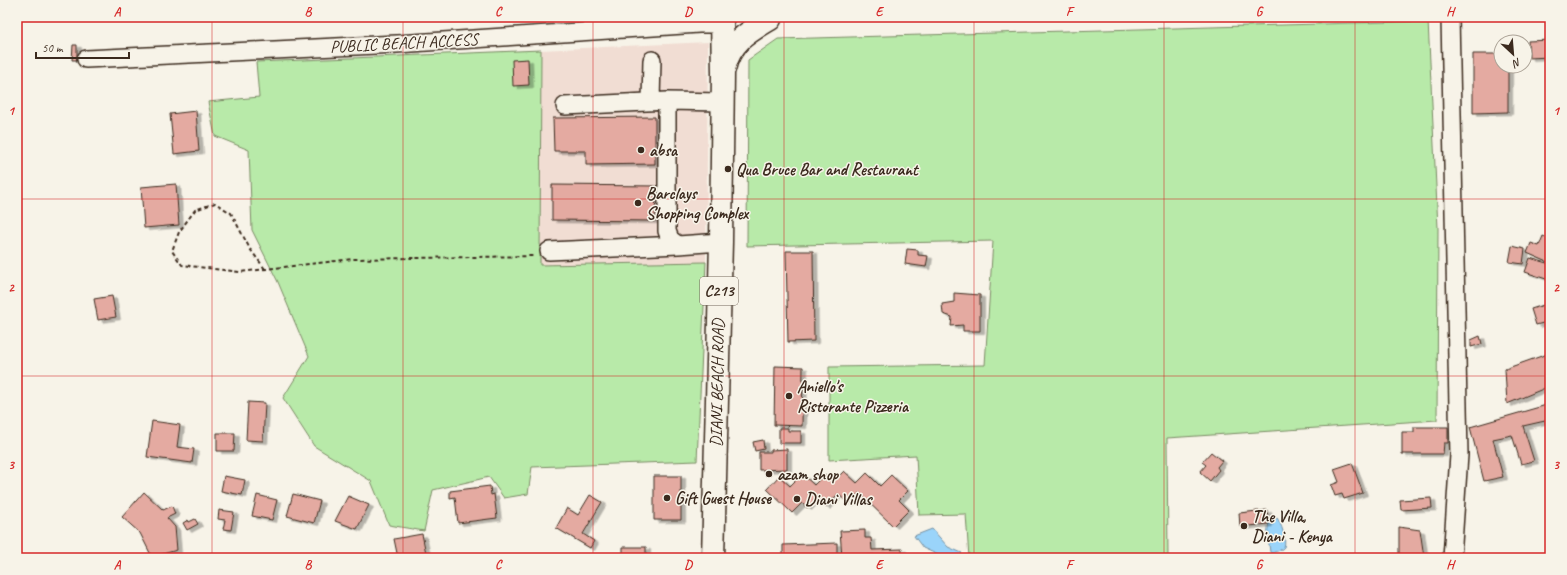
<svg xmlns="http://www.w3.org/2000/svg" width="1567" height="575" font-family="Caveat,sans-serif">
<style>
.built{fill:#f1ddd3}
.green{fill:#b8eaa9;stroke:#7a8a64}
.water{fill:#9ad4fa;stroke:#7490a2}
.building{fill:#e4aaa1;stroke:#3b2a1e;filter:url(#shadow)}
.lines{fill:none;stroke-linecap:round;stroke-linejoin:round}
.minor-casing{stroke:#3b2a1e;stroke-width:20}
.major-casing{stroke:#3b2a1e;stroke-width:25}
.path{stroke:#3b2a1e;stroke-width:2;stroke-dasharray:4 3;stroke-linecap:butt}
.minor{stroke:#f7f3e8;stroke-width:17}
.major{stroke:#f7f3e8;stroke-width:22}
.grid{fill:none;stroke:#d62828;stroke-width:1;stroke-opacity:0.55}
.poi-dot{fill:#3b2a1e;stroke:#f7f3e8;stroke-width:1.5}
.labels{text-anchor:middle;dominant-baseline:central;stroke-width:3;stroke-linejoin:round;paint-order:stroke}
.shield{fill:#f7f3e8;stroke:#73665b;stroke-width:1}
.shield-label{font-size:16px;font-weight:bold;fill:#3b2a1e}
.street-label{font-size:17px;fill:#3b2a1e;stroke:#f7f3e8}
.poi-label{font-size:17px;font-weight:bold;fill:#3b2a1e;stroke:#f7f3e8;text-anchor:start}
.neatline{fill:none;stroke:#d62828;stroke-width:1.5}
.grid-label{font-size:13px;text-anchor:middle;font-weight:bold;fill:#d62828}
</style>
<defs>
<filter id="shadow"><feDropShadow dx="4.5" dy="2.5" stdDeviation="0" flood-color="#0004"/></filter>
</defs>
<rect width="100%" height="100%" fill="#f7f3e8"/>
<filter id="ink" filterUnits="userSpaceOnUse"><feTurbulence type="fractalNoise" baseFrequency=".025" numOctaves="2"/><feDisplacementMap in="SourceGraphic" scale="8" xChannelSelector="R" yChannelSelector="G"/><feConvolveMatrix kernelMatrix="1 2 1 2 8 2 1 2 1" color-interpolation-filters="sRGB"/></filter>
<g filter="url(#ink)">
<path class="built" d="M708 42 706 262 540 265 541 50Z"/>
<path class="green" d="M1428 21 1438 228 1437 420 1167 438 1168 558H969L966 514 919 515 916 455 829 460V367L985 365 993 241 747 246 748 60 778 39Z
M541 50 540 265 706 262 697 461 532 467 528 494 504 498 489 477 433 490 424 531 389 525 371 481 314 446 283 398 309 356 278 282 252 230 249 150 215 136 208 102 259 97 256 62Z"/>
<path class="water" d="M1277 518C1281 523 1287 540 1284 547 1281 551 1276 551 1272 553L1270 552C1269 542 1265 528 1271 519Z
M932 529 948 547 962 553 958 558H945L923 548 914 536Z"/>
<path class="building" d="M1550 40V57L1529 58 1528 41Z
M73 45H77V60H72Z
M1473 54H1501V66H1508V112L1473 113Z
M528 59 529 85 513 86 512 60Z
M196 111 199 151 174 154 170 114Z
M655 117V164L586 165V151H554L553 118Z
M176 184 179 225 144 228 141 187Z
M552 185 656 186 655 221 552 220Z
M1543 236 1550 239V263L1527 253 1531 243 1539 246Z
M1512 246 1525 249 1523 264 1509 262Z
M907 249 918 250V255L928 256 926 267 905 264Z
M786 251H813L814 341 788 342Z
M1530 258 1550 264 1549 280 1525 272Z
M954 293 980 295V331H963V325L951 326 952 317 943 314 942 304 954 302Z
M112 296 116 317 98 320 94 299Z
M1550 303V321L1536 325 1531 309Z
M1480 336 1482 344 1471 347V340Z
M1550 353V386L1507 404 1505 369Z
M775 366 803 367 802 426 774 425Z
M248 402 265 403 263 441 246 440Z
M1550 404V437L1545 421 1523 426 1534 461 1521 464 1512 435 1493 439 1503 477 1484 481 1470 427Z
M152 421 180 425 177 447 194 449 192 463 147 457Z
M1414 427H1448V443H1444L1443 454H1402V432H1414Z
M779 428H788V431H801V443H779Z
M217 433H235L234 451H217Z
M763 440 764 449 755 451 753 442Z
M787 449V469L759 470V452H771V450Z
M1211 452 1222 461 1217 467 1219 470 1210 481 1200 472 1206 465 1202 462Z
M1352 463 1363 493 1344 499 1342 494 1335 496 1331 485 1339 482 1334 469Z
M844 471 857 483 867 473 880 486 891 475 908 491 899 500 909 510 893 526 859 493 849 504 838 494 826 507 817 498 807 508 802 503 792 513 767 489 779 476 790 486 802 474 814 485 825 474 833 482Z
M224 476 245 480 242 495 221 491Z
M654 476H681V520H654Z
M490 486 491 495 494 494 497 518 458 523 455 497 450 498V491Z
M144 492 163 510 172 506 175 514 167 518 175 527 177 550 152 557 140 533 122 517Z
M293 494 320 501 314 523 287 516Z
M257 495 277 500 272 520 252 516Z
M590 495 602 502 583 534 594 541 590 548 556 528 567 508 578 515Z
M348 496 369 505 357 529 335 521Z
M1431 498 1432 508 1401 510 1400 500Z
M219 510 234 512 231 530 223 529 225 520 218 519Z
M1267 510 1268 524 1240 527 1239 513Z
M195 519 198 524 187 530 183 523 188 520 189 522Z
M1399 527 1420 530 1424 557 1399 554Z
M865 530V538H871L872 550 902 549V558H874V555L842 557 840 531Z
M422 534 427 558H398L394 539Z
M837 543V558H783V545Z
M623 547H646V558H623Z"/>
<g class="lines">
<defs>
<path id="minor" d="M1450 17 1459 455 1452 558
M86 59 397 44 699 24H721
M651 101 652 60
M565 106 667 101
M721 242 678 245 670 239 667 231V101L722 102
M549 251 678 245"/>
<path id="major" d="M724 69C730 42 748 32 770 19
M713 558 721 242 723 73 722 17"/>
</defs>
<use href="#minor" class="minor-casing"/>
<use href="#major" class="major-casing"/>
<path class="path" d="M265 269 250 249 231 213 215 203 195 210 179 232 172 251 182 265 240 272 353 259 535 256"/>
<use href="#minor" class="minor"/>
<use href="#major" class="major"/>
</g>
</g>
<path class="grid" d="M212 17V558M403 17V558M593 17V558M784 17V558M974 17V558M1164 17V558M1355 17V558M17 199H1550M17 376H1550"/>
<g class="poi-dot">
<circle cx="641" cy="150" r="4"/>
<circle cx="728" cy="169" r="4"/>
<circle cx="638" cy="203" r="4"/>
<circle cx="789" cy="396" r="4"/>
<circle cx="769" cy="474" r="4"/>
<circle cx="667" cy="498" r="4"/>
<circle cx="797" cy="499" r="4"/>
<circle cx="1244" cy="526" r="4"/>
</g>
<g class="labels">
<rect class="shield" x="700" y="277" width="38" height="28" rx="3"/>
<g class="shield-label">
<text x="719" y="291">C213</text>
</g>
<g class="street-label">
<text transform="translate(404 43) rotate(-3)">PUBLIC BEACH ACCESS</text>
<text transform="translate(717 383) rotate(-89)">DIANI BEACH ROAD</text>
</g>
<g class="poi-label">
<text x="649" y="150">absa</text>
<text x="736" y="169">Qua Bruce Bar and Restaurant</text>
<text x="646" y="193">Barclays<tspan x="646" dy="20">Shopping Complex</tspan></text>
<text x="797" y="386">Aniello's<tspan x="797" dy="20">Ristorante Pizzeria</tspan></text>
<text x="777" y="474">azam shop</text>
<text x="675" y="498">Gift Guest House</text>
<text x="805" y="499">Diani Villas</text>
<text x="1252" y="516">The Villa,<tspan x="1252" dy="20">Diani - Kenya</tspan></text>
</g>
</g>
<rect width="1567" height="575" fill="none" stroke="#f7f3e8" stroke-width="44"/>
<g transform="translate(1513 54) rotate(154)"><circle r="19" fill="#f7f3e8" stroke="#aca397"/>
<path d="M0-3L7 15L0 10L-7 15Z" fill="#3b2a1e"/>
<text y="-6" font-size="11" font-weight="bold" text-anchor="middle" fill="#3b2a1e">N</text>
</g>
<path d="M36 52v6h93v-6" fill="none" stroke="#3b2a1e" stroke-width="2"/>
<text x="42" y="52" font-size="12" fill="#3b2a1e" stroke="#f7f3e8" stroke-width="3" paint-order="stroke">50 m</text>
<rect x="22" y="22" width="1523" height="531" class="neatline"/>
<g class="grid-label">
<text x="117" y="16">A</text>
<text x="308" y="16">B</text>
<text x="498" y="16">C</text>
<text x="688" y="16">D</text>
<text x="879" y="16">E</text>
<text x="1069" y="16">F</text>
<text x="1259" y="16">G</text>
<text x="1450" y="16">H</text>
<text x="11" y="115">1</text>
<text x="1556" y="115">1</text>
<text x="11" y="292">2</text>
<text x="1556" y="292">2</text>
<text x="11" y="469">3</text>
<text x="1556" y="469">3</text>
<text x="117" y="569">A</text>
<text x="308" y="569">B</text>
<text x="498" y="569">C</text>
<text x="688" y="569">D</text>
<text x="879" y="569">E</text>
<text x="1069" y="569">F</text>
<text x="1259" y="569">G</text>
<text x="1450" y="569">H</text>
</g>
</svg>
